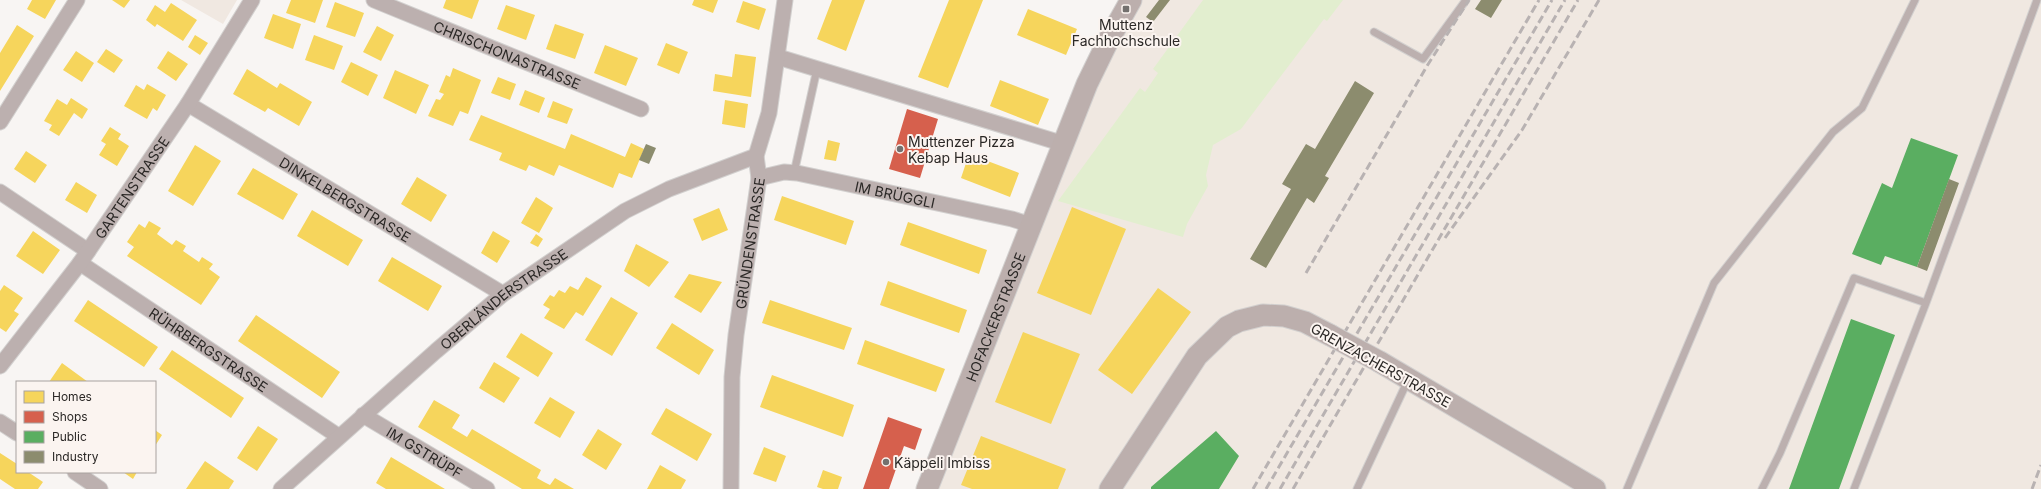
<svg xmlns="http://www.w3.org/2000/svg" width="2041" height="489" font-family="Inter,sans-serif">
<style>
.built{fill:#f0e8e1}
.green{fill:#e2eecf}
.homes{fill:#f6d55c}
.shops{fill:#d6604d}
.public{fill:#5aae61}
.industry{fill:#8c8c6e}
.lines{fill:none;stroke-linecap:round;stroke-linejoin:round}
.lane-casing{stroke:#d2d0cf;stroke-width:9}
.street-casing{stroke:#d2d0cf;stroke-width:17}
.secondary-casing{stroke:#d2d0cf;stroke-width:23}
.lane{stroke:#bcb0af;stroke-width:7}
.street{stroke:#bcb0af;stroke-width:15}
.secondary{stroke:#bcafad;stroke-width:21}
.rail{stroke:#b8b2b2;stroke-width:3;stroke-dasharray:8 4;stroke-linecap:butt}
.secondary-bridge-casing{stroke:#d2d0cf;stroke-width:23;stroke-linecap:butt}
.secondary-bridge{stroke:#bcafad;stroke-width:21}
.poi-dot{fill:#73706e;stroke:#fbf4f0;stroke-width:1.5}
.labels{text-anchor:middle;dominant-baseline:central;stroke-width:4;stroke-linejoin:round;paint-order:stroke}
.poi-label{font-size:14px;fill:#2b2826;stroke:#fbf4f0;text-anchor:start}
.street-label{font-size:14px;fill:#2b2826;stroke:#fbf4f0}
</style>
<rect width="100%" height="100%" fill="#f8f5f3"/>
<path class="built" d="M181 0H237L223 24Z
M1131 0H2041V489H927Z"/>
<path class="green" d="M1203 0H1343L1327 21 1324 19 1241 129 1213 145 1206 175 1208 186 1187 224 1183 237 1058 201 1140 88 1145 92 1158 73 1153 69Z"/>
<path class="homes" d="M32 0H56L45 19 27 9Z
M112 0H130L124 8Z
M291 0H323L315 23 286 13Z
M446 0H479L472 19 443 8Z
M694 0H718L713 13 692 5Z
M832 0H865L846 51 817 39Z
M949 0H983L948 88 918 77Z
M743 1 766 9 759 30 736 22Z
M335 2 364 13 355 37 326 27Z
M171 3 197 20 183 41 157 24 155 27 146 20 155 5 165 12Z
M506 5 535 15 526 40 497 29Z
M1028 9 1077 29 1066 55 1017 35Z
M273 14 301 24 293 49 264 38Z
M555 24 584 34 575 59 546 49Z
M17 25 34 36 0 91V53Z
M377 26 394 35 381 61 363 52Z
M195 35 208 43 200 55 188 47Z
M314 35 343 46 334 70 305 60Z
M666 43 688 52 679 74 657 65Z
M605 45 638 58 626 86 594 73Z
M106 49 123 60 114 73 97 62Z
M76 51 94 63 82 82 63 70Z
M168 51 188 64 176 81 157 68Z
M735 54 756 57 751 97 713 91 715 74 732 77Z
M351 62 378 75 368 96 341 82Z
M453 68 481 80 468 114 460 111 453 126 428 116 436 99 440 100 444 94 439 92 446 75 450 77Z
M247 69 277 88 280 83 312 102 299 126 268 108 265 112 233 94Z
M395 70 429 85 416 114 383 98Z
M498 77 516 84 510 100 491 93Z
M1000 80 1049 99 1038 125 990 106Z
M147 84 166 95 157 111 153 108 147 119 124 106 136 85 144 90Z
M525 90 545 98 539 113 519 105Z
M71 98 88 109 82 119 74 113 59 136 49 130 52 125 44 121 57 99 67 105Z
M725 100 748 104 745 128 722 124Z
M553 101 573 109 567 124 547 117Z
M481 115 565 149 571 134 625 157 631 143 644 149 632 178 619 173 613 188 559 165 554 176 529 165 526 171 499 160 502 153 469 140Z
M110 127 121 134 118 139 129 146 117 166 99 155 106 144 101 141Z
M828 140 840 143 836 161 824 159Z
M195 145 221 161 193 206 168 191Z
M26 151 47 165 35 183 14 169Z
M969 154 1019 173 1010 197 961 178Z
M253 168 298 194 283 220 237 194Z
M417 177 447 195 431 222 401 204Z
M76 182 97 195 87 213 65 200Z
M782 196 854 221 846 245 774 220Z
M536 197 553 208 539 233 521 223Z
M1072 207 1126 229 1091 315 1037 293Z
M719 208 728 230 702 241 693 219Z
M312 210 363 240 348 266 297 236Z
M149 221 161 228 157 234 172 245 176 240 186 246 183 251 199 262 202 257 213 264 209 269 220 277 201 305 127 256 134 247 127 242 139 224 145 228Z
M908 222 987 250 979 274 900 245Z
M33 231 60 250 43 274 16 256Z
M493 231 510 241 497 263 481 253Z
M536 234 543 239 538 247 530 243Z
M636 244 669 262 649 287 624 271Z
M392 257 442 286 428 311 378 281Z
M689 274 722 282 701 313 674 297Z
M586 277 602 286 583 316 576 312 564 329 544 318 550 309 543 305 550 295 554 297 559 290 565 293 570 286 578 290Z
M888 281 967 310 959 333 880 305Z
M4 285 23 298 14 311 19 314 6 332 0 328V291Z
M1158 288 1191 312 1132 394 1098 370Z
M611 297 638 313 612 356 585 340Z
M88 300 158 347 144 367 74 321Z
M770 300 852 328 844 350 762 323Z
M256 315 340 372 322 398 238 341Z
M672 323 714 350 699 375 656 348Z
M1023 332 1080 354 1051 424 995 402Z
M521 333 553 353 538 377 506 357Z
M865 340 945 369 936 392 857 364Z
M172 350 244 398 231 418 159 369Z
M494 362 520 378 504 403 479 388Z
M62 363 88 382H49Z
M772 375 854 405 843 437 760 407Z
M550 397 575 412 560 438 534 423Z
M434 400 460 415 452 428 467 437 472 429 541 470 537 478 544 482 550 485 555 478 574 489H522L418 427Z
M666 408 712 434 697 461 651 434Z
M258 426 278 439 257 471 237 458Z
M598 429 622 444 606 470 582 455Z
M155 430 162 435 155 446Z
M981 436 1066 469 1058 489H972L961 485Z
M764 447 786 456 776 482 753 474Z
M0 453 17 464V472H28L43 482 38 489H15L0 479Z
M391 457 428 479 445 489H386L376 483Z
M205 461 234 481 229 489H186Z
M660 465 686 480 681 489H647Z
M823 470 842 477 838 489H823L817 487Z
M123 472H137L133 479Z"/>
<path class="shops" d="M907 109 938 119 920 178 889 169Z
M888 417 922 429 915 450 904 446 889 489H863Z"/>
<path class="public" d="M1911 138 1958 155 1917 267 1885 256 1881 265 1852 254 1882 183 1892 188Z
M1851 319 1895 335 1839 489H1789Z
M1216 431 1239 456 1219 489H1151V487Z"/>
<path class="industry" d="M1159 0H1170L1153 22 1146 17Z
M1481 0H1502L1491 18 1475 9Z
M1355 81 1374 93 1325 176 1329 178 1314 203 1307 198 1266 268 1250 259 1291 189 1282 184 1306 144 1315 149Z
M646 144 656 148 649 164 639 160Z
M1949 179 1959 183 1927 271 1917 267Z"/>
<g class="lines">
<defs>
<path id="lane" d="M1374 32 1423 59 1466 0
M794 173 817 69
M1357 489 1408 380
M1627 489 1714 283 1833 132 1862 108 1915 0
M1762 489 1780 453 1854 278 1926 303
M1854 489 1926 303 2037 0"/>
<g id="street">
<path id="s1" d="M374 0 641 109"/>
<path d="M778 57 1064 144"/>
<path id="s2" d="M188 104 503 294"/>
<path d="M0 122 77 0"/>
<path id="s3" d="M759 178 784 172 797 173 1012 219 1031 225"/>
<path d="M0 192 88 251"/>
<path id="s4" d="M80 263 338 436"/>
<path id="s5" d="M0 366 80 263 188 104 252 0"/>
<path id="s6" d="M363 415 487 489"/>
<path d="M0 422 17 433"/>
<path d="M75 472 100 489"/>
<path id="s7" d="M281 489 436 351 503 294 625 211 669 189 756 156"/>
<path id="s8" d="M731 489 732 377 736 335 759 178 756 156 769 113 785 0"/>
</g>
<g id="secondary">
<path d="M1380 362 1595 489"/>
<path id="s9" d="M927 489 1087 84 1108 41 1131 0"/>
<path d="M1110 489 1197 356 1227 327 1239 321 1263 315 1284 316 1305 322 1330 335"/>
</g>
</defs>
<use href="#lane" class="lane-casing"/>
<use href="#street" class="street-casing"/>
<use href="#secondary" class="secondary-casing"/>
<use href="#lane" class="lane"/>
<use href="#street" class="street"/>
<use href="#secondary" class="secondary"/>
<path class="rail" d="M1445 238 1522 130 1599 0
M1306 273 1427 66 1469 0
M1253 489 1539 0
M1266 489 1552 0
M1280 489 1565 0
M1293 489 1578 0
M2032 489 2041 465"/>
<defs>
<path id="secondary-bridge" d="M1330 335 1380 362"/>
</defs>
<use href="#secondary-bridge" class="secondary-bridge-casing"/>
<use href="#secondary-bridge" class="secondary-bridge"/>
</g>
<g class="poi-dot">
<rect x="1122" y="5" width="8" height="8" rx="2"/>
<circle cx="900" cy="149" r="4"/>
<circle cx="886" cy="462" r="4"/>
</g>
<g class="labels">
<g class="poi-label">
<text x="1126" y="24" text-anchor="middle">Muttenz<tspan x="1126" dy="16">Fachhochschule</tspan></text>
<text x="908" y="141">Muttenzer Pizza<tspan x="908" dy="16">Kebap Haus</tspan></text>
<text x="894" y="462">Käppeli Imbiss</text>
</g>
<g class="street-label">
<text stroke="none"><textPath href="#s1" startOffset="144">CHRISCHONASTRASSE</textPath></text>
<text stroke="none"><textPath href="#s5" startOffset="222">GARTENSTRASSE</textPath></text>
<text stroke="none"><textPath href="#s3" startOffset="139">IM BRÜGGLI</textPath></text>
<text stroke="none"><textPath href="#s2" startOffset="184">DINKELBERGSTRASSE</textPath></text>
<text stroke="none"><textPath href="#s8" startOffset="247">GRÜNDENSTRASSE</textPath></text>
<text stroke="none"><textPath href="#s7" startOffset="293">OBERLÄNDERSTRASSE</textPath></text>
<text stroke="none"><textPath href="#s9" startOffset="185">HOFACKERSTRASSE</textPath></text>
<text stroke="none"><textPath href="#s4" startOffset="155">RÜHRBERGSTRASSE</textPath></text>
<text transform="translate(1381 365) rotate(29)">GRENZACHERSTRASSE</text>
<text stroke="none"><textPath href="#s6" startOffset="72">IM GSTRÜPF</textPath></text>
</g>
</g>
<rect x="16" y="381" width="140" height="92" fill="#fbf4f0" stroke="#a8a29f"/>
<rect x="24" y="391" width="20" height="12" fill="#f6d55c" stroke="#a8a29f"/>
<text x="52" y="401" font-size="12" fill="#2b2826">Homes</text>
<rect x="24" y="411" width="20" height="12" fill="#d6604d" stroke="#a8a29f"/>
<text x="52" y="421" font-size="12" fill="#2b2826">Shops</text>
<rect x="24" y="431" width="20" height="12" fill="#5aae61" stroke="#a8a29f"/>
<text x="52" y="441" font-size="12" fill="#2b2826">Public</text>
<rect x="24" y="451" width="20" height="12" fill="#8c8c6e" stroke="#a8a29f"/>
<text x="52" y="461" font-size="12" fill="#2b2826">Industry</text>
</svg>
